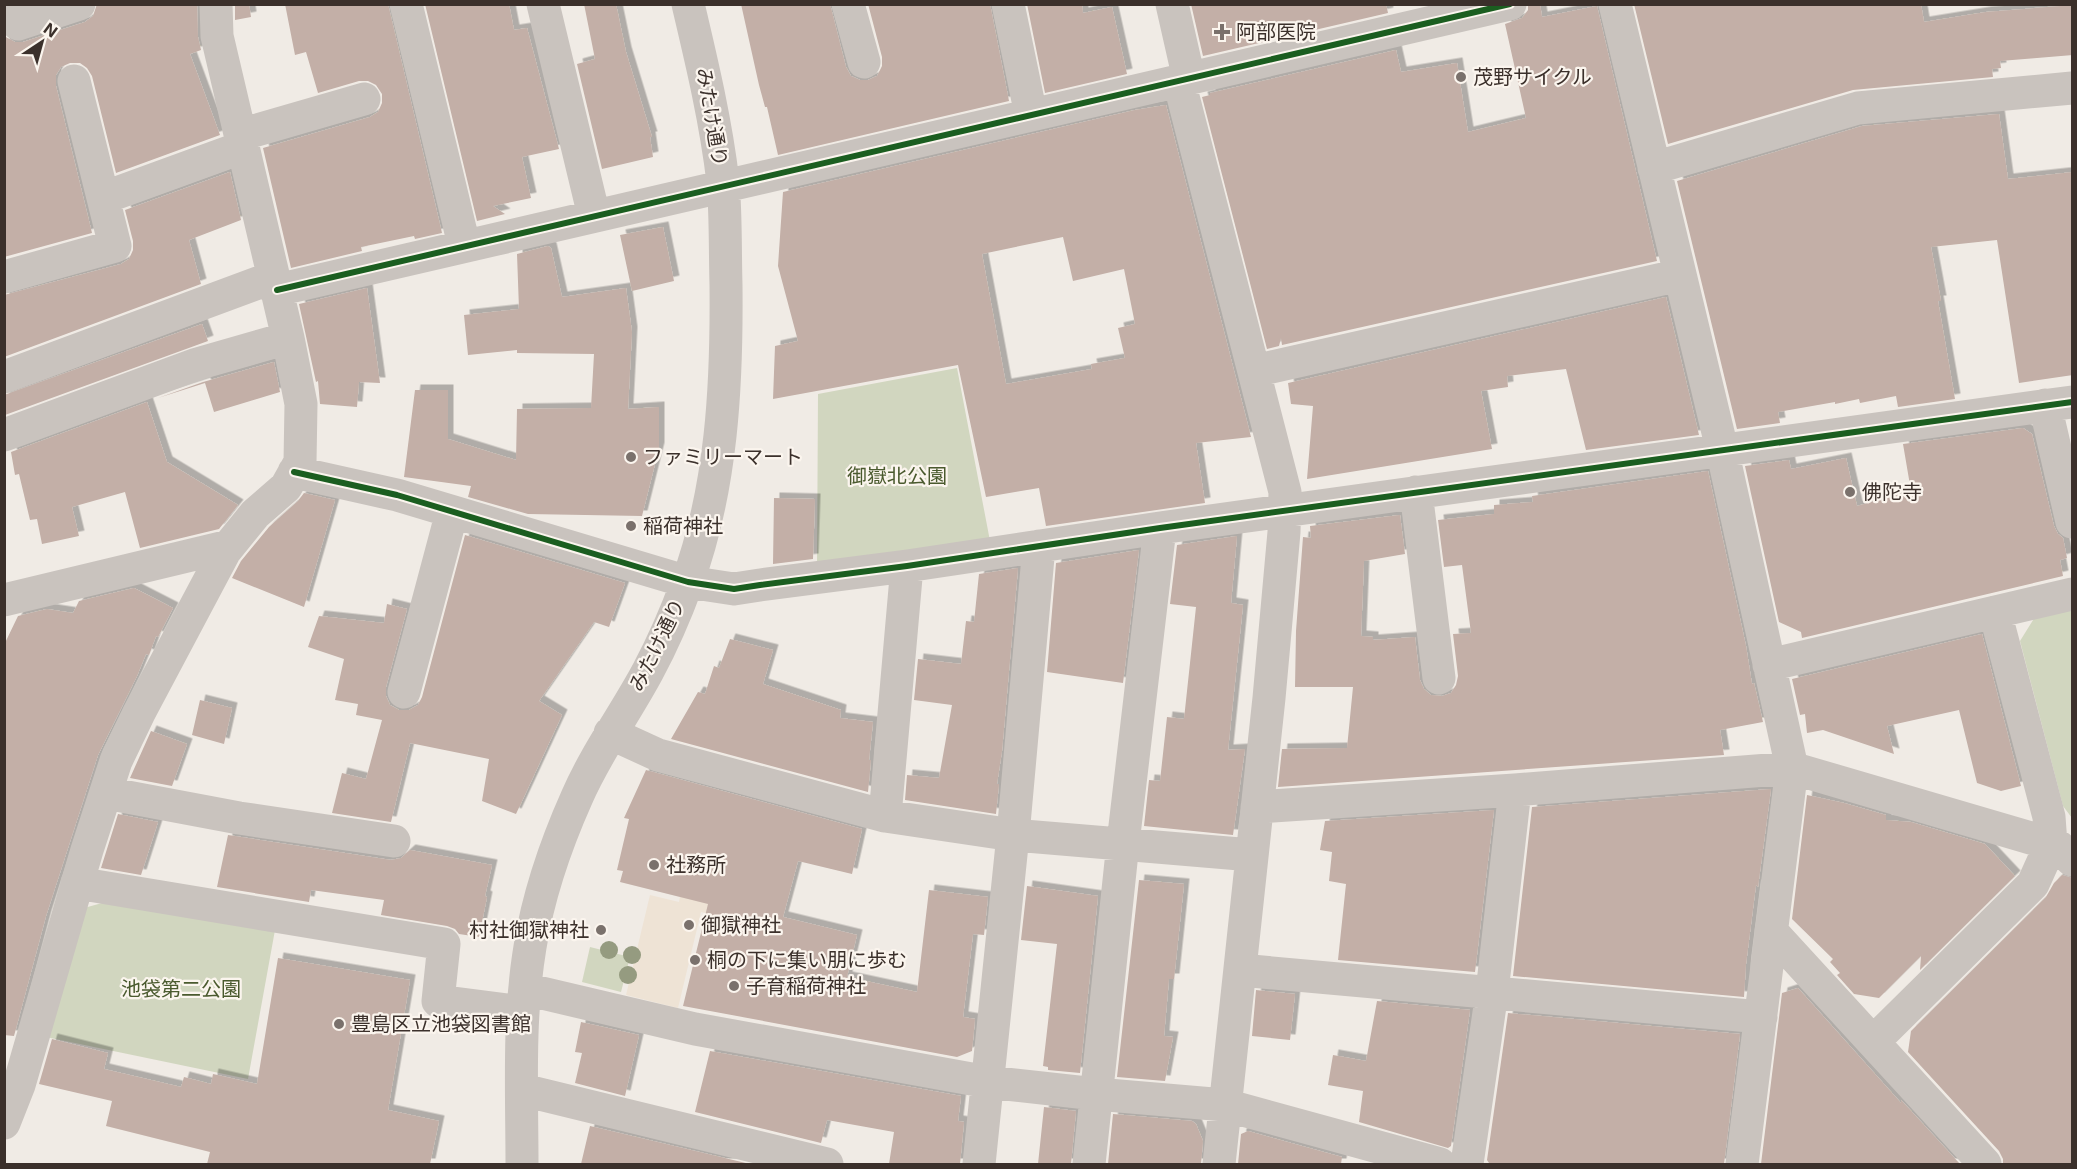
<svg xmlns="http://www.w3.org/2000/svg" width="2077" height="1169" font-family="Inter,'Noto Sans JP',sans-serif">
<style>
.green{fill:#d1d6bf}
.plaza{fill:#eee3d5}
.building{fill:#c3afa7;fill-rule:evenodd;filter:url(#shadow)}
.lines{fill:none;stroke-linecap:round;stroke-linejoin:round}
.minor{stroke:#c9c3be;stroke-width:33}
.cycleway-casing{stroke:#fbf5ee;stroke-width:10}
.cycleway{stroke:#1b5e20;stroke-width:6}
.tree{fill:#959b80}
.poi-dot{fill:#7a716c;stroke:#fbf5ee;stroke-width:2}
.labels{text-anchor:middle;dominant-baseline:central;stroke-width:4.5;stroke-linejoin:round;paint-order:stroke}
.poi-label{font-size:20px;fill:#3b302b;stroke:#fbf5ee;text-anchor:start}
.street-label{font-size:20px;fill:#3b302b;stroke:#fbf5ee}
.park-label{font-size:20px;fill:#4a5a2e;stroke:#fbf5ee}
</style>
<defs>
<filter id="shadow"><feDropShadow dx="5.5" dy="-5.5" stdDeviation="0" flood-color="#0004"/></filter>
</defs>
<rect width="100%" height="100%" fill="#f0ebe5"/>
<path class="green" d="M957 368 990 541 817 569 818 394Z
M2072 609V818L2063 806 2020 641 2035 617Z
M113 900 275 930 248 1079 41 1036 84 908Z
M590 947 630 957 621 992 582 982Z"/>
<path class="plaza" d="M697 858 792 882 789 894 740 882 733 907 727 906 724 917 701 912 678 1008 626 995 650 895 679 902 681 891 689 892Z"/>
<path class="building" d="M97 4H197L198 37 201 50 190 54 220 135 116 173 92 76 87 68 80 63H70L61 67 56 75V86L92 233 4 257V36L15 42H23L85 22 93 16Z
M235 4H249L251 17 235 20Z
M285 4H388L442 233 415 239 414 236 361 247 362 251 291 268 263 148 370 117 378 112 382 103V94L376 85 368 81H359L318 93 306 52 295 55Z
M425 4H509L514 30 527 28 559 149 522 157 531 198 493 206 505 214 477 221Z
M584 4H616L626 52 652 137H650L653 157 602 169 577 64 595 59Z
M741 4H830L846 67 851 76 860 80H868L877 76 882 66V57L868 4H990L1009 101 778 155 767 107H765L759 85Z
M1027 4H1082L1083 13 1112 7 1127 74 1045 93Z
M1191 4H1386L1388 13 1203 56Z
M1528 4H1540L1542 17 1597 6 1657 261 1282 345 1281 338 1279 346 1267 349 1202 97 1210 95V93L1396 50 1401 72 1457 63 1468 132 1526 118 1505 24 1522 18 1528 10Z
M1634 4H1921L1924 22 1986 12 2073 5V55L2000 61 2001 68 1992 69 1993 77 1853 90 1668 144Z
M1166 105 1251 437 1196 443 1205 503 1046 526 1039 488 986 497 958 365 773 399 775 346 798 341 778 266 783 192 1135 110ZM1063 237 1073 281 1124 269 1135 324 1118 328 1125 358 1091 364 1092 369 1006 384 982 254Z
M1999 114 2008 179 2073 172V375L2019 383 1997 240 1931 247 1941 301H1938L1955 399 1898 407 1896 396 1860 403 1859 399 1835 404V402L1778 412 1780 423 1737 429 1677 181 1862 126Z
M230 172 241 220 189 240 201 284 4 357V295L121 264 129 259 133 250V241L125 210Z
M663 227 674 281 632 291 620 235Z
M548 246 551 248 562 297 626 288 632 332 628 409 659 407V448L642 516 528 514 468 497 471 486 404 477 415 390H448V439L516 460 517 409 591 408 594 354 517 353V350L468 355 464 315 519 309 517 254Z
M367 288 380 383 359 382 357 407 320 404 318 381 316 382 299 304Z
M1666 297 1699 435 1586 450 1566 369 1507 376 1508 387 1481 391 1492 449 1307 479 1313 406 1291 404 1288 383Z
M202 324 208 341 5 415 4 395Z
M274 362 280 392 214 412 205 383 158 398 203 382Z
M147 402 167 462 238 505 219 529 140 548 125 492 72 507 79 536 42 544 37 519 30 520 19 474 15 475 11 452Z
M2023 428 2032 434 2054 526 2058 534 2063 538 2067 558 2060 560 2063 576 1802 638 1801 632 1779 622 1745 466 1789 460 1791 469 1846 458 1857 506 1911 491 1903 444Z
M1708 471 1746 646 1752 684 1754 683 1763 722 1720 730 1724 755 1278 787 1282 749 1347 748 1353 687H1295L1296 631 1303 537 1311 538 1310 526 1400 515 1405 554 1364 561 1361 636 1373 637V640L1415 637 1420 680 1424 689 1431 695 1442 696 1451 693 1456 685 1458 676 1453 634 1471 633 1462 565 1444 567 1438 520 1494 514V505L1533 502 1532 496Z
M304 493 335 500 304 607 232 578 241 561 269 527 298 501Z
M774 498 815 499 813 559 773 564Z
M465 535 625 583 609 627 594 622 539 701 562 715 516 814 482 801 489 759 410 743 391 822 332 813 342 773 366 779 382 720 356 715 358 704 335 700 344 659 308 647 319 616 384 623 387 604 407 609 386 687V696L390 705 399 710H409L418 705 422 697Z
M1237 536 1231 603 1243 605 1228 750 1245 749 1233 835 1144 826 1149 780 1160 781 1167 717 1184 719 1196 607 1170 604 1177 545Z
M1139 550 1123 683 1047 672 1056 563Z
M1018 568 1002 751 997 784H999L996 814 905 800 907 775 939 778 952 705 914 700 918 659 961 664 966 621 974 622 979 574Z
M134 588 173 608 158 637 156 636 149 655 146 654 137 676 98 755 46 916 14 1036 4 1035V645L18 616 47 609 73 613 79 601Z
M1982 634 2021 786 2001 791 1977 783 1959 710 1887 726 1894 754 1823 730 1807 733 1805 714 1800 715 1792 679Z
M730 639 773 650 763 684 841 710 840 718 873 722 869 760H871L868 792 671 739 698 692 705 694 714 666 719 668Z
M200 700 232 708 224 744 192 735Z
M151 731 187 744 172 786 130 778Z
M646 770 862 829 852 874 798 861 783 917 857 935 847 977 917 992 929 890 988 897 984 935 973 934 963 1017 975 1019 972 1051 957 1057 683 1006 708 904 620 882 623 871 617 870 629 819 624 818Z
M1771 789 1758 887 1756 885 1746 964 1744 997 1513 976 1532 807Z
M1807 795 1844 803 1886 815V820L1911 822 1985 844 2015 876 1920 970 1921 956 1879 998 1854 994 1837 975 1840 973 1830 962 1833 959 1792 919Z
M1494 810 1475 972 1338 960 1346 884 1329 881 1332 852 1320 850 1325 821Z
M118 814 158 822 141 875 101 868Z
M228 835 391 860 401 858 410 850 492 865 485 896 487 897 479 937 459 934 455 929 447 926 381 915 384 900 311 890 309 902 217 887Z
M2062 875 2073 878V1164H2003V1159L1999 1151 1908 1052 1911 1031 2046 897 2054 883Z
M1139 880 1184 884 1174 979H1169L1164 1036 1173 1037 1165 1081 1117 1077Z
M1027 886 1098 896 1080 1073 1048 1070V1067L1043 1066 1057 944 1021 940Z
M278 958 410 980 388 1110 439 1121 430 1164H207L210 1152 106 1126 112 1101 39 1084 52 1039 108 1053 104 1069 181 1087 184 1077 211 1084 213 1074 257 1084Z
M1798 988 1901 1103V1100L1960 1164H1761L1782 993Z
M1256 990 1295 994 1290 1040 1252 1036Z
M1377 1001 1470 1010 1451 1146 1448 1148 1359 1122 1363 1091 1328 1085 1333 1055 1366 1061Z
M1508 1013 1740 1034 1724 1164H1498L1489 1163 1487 1160Z
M581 1022 639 1035 625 1096 575 1083 582 1053 575 1052Z
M710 1051 961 1096 958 1121 964 1122 960 1164H889L894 1132 827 1120 821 1143 695 1112Z
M1044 1107 1076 1111 1071 1164H1038Z
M1113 1114 1192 1121 1196 1124 1203 1141 1201 1164H1108Z
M590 1126 750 1164H581Z
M1248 1131 1342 1157 1341 1164H1238L1241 1134Z"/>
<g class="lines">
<path class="minor" d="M7 4 18 24 79 4
M406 4 464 245
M543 4 594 216
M848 4 864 62
M1008 4 1031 115
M1172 4 1189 79
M1615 4 1722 449 1792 768 1742 1164
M1179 81 1285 492 1284 532 1269 698 1219 1164
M240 135 364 99
M1654 168 1858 108 2072 88
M103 198 243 147
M4 277 115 246 74 81
M277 290 1510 4
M1254 371 1680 275
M4 377 274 277
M2045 405 2072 522
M4 435 197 364 288 338
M294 472 397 495 688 582 734 589 760 585 907 566 1160 528 2072 402
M1416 492 1439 678
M4 600 229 546
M1769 665 2072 594
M404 692 452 512
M610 733 658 755 885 816 1013 835 1252 855
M106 793 239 818 394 841
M1257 807 1515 790 1792 768 2058 846 2072 860
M885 816 907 566
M77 883 444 944 438 1001 523 1012
M1771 931 1985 1164
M1240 970 1761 1017
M525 989 695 1029 988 1082 1096 1094 1225 1105 1440 1164
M1873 1042 2033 884 2051 844 2049 817 1995 612
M523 1090 827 1164
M4 1123 19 1085 87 850 116 761 139 713 225 551 255 514 286 487 300 462 301 404 288 338 217 36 216 4
M522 1164C522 1093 518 1019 530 947 538 897 556 844 577 797 596 753 625 714 648 671 663 643 676 613 687 583 722 488 727 385 726 285 725 251 726 216 723 182 716 122 702 63 688 4
M979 1164 1013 835 1039 546
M1089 1164 1123 843 1160 528
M1467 1164 1492 992 1515 790"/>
<defs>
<path id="cycleway" d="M277 290 1510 4
M294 472 397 495 688 582 734 589 760 585 907 566 1160 528 2072 402"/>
</defs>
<use href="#cycleway" class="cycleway-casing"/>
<use href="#cycleway" class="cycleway"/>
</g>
<g class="tree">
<circle cx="609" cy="950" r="9"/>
<circle cx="632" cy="955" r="9"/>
<circle cx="628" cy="975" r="9"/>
</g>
<g class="poi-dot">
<path d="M1219 23h6v6h6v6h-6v6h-6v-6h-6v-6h6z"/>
<circle cx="1461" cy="77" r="6"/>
<circle cx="631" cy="457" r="6"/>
<circle cx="1850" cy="492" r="6"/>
<circle cx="631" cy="526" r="6"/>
<circle cx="654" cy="865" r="6"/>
<circle cx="689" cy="925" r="6"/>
<circle cx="601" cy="930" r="6"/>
<circle cx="695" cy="960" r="6"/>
<circle cx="734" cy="986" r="6"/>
<circle cx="339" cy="1024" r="6"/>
</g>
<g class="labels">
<g class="poi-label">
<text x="1236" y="32">阿部医院</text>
<text x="1473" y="77">茂野サイクル</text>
<text x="643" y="457">ファミリーマート</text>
<text x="1862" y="492">佛陀寺</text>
<text x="643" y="526">稲荷神社</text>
<text x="666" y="865">社務所</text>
<text x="701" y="925">御獄神社</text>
<text x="589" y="930" text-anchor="end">村社御獄神社</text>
<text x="707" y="960">桐の下に集い朋に歩む</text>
<text x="746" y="986">子育稲荷神社</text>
<text x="351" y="1024">豊島区立池袋図書館</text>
</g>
<g class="street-label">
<text transform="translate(712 117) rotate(80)">みたけ通り</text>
<text transform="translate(657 645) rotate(-64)">みたけ通り</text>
</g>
<g class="park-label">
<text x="897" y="476">御嶽北公園</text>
<text x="181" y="989">池袋第二公園</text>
</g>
</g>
<rect width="2077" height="1169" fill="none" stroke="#3b302b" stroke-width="12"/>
<g transform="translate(42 42) rotate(36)" stroke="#fbf5ee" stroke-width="4.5" paint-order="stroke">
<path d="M0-4.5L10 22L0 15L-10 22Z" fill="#3b302b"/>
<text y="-9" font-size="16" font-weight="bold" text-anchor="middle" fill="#3b302b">N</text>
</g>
</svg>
